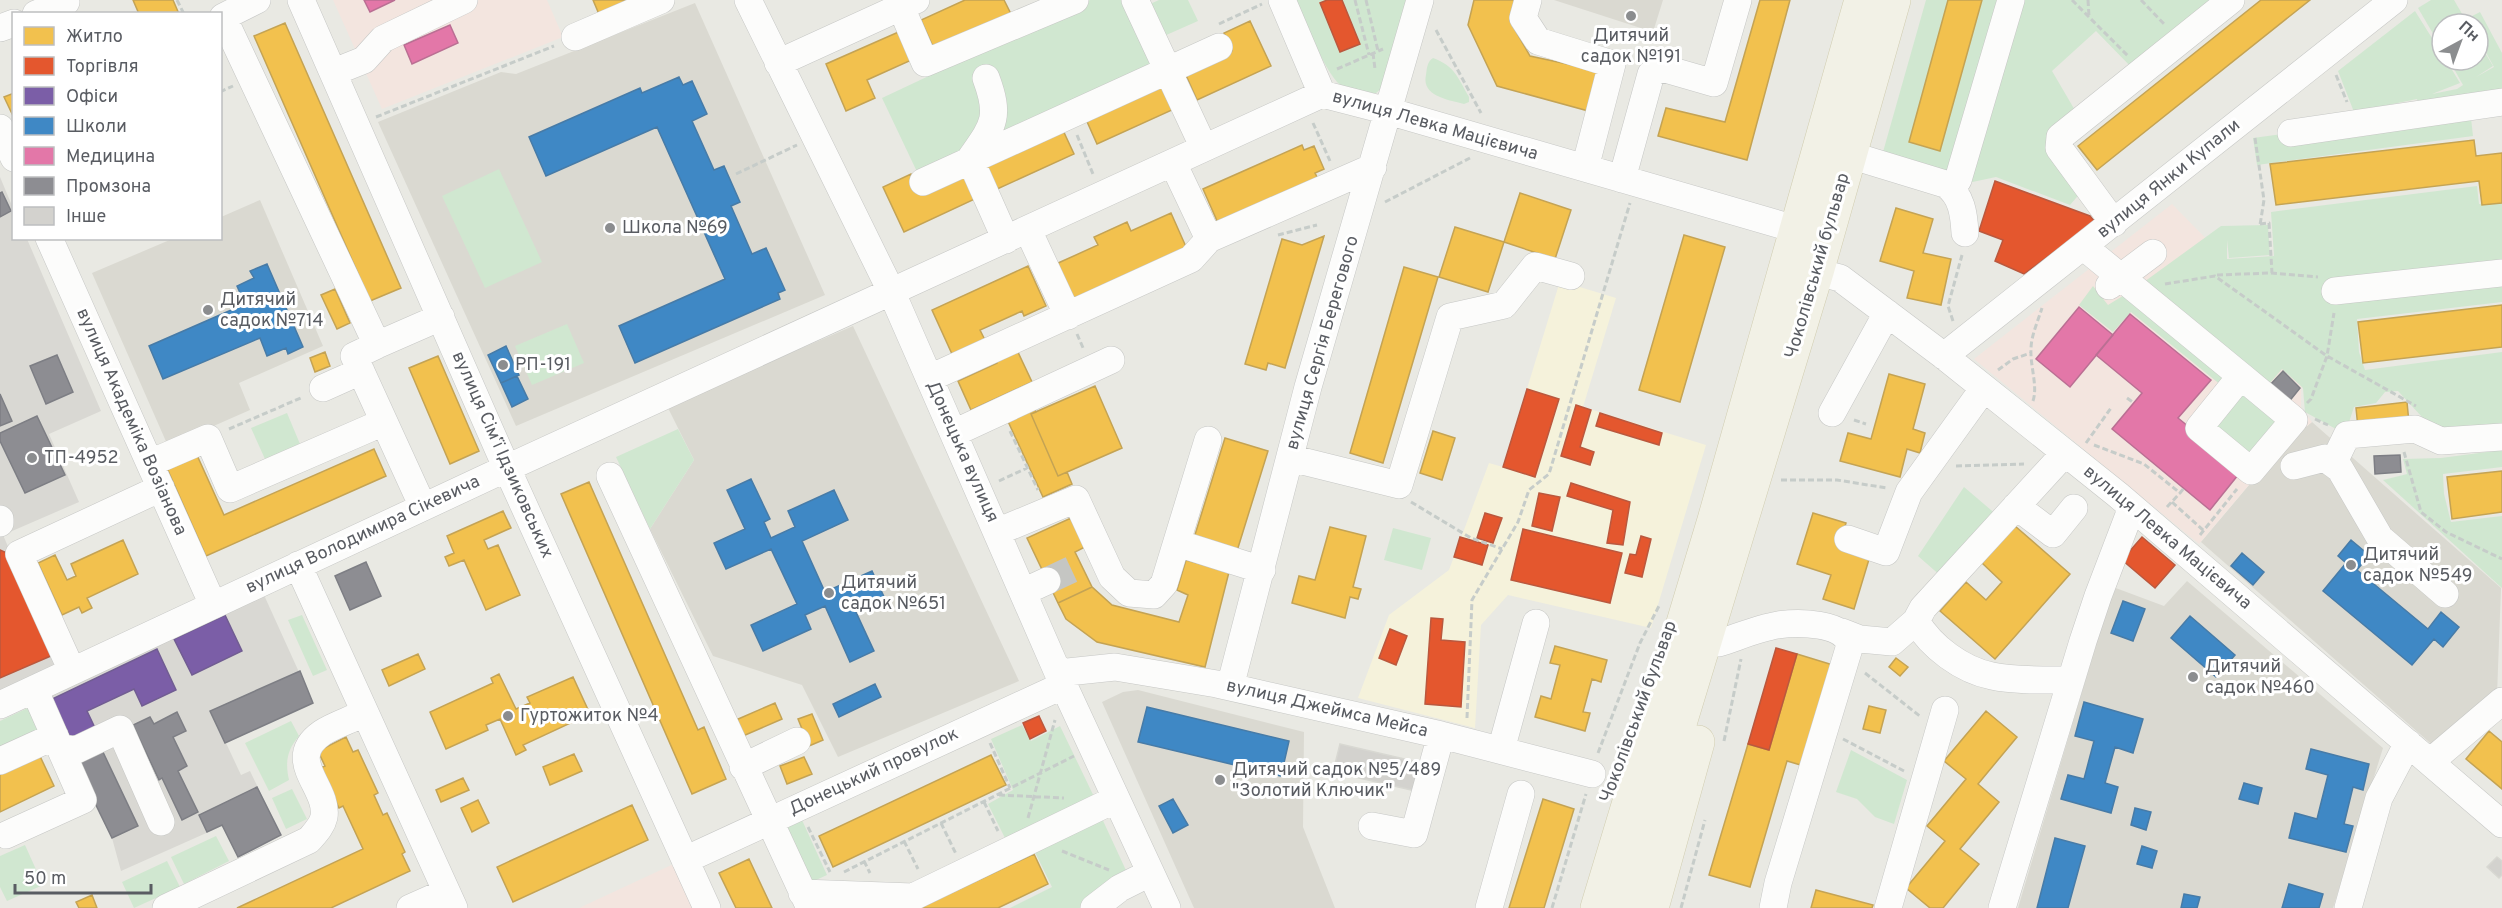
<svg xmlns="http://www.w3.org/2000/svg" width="2502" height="908" font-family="Overpass,sans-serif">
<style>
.commercial{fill:#f5f2db}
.industrial{fill:#d9d8d3}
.education{fill:#dad9d1}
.medical{fill:#f3e5df}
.green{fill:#d0e7d0}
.homes{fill:#f2c14e;stroke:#c4a354;stroke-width:1.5}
.shops{fill:#e4572e;stroke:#ba583e;stroke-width:1.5}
.offices{fill:#7b5ea7;stroke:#715d92;stroke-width:1.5}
.schools{fill:#3f88c5;stroke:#477ba7;stroke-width:1.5}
.health{fill:#e377a8;stroke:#ba6f93;stroke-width:1.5}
.industry{fill:#8d8d92;stroke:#7d7e84;stroke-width:1.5}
.building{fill:#d3d2ce;stroke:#d8d8d2;stroke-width:1.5}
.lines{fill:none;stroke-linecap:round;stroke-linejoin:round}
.minor-tunnel{stroke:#c5c6c3;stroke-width:27;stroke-dasharray:27 14;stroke-linecap:butt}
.minor-casing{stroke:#c6c7c5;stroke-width:28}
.major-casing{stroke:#d1cdb0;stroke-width:34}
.path{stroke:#c6ccc9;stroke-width:3;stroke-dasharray:6 3;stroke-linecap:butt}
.minor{stroke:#fcfcfb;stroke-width:27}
.major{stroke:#f2f1e6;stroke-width:33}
.poi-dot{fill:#8b8d8f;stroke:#fff;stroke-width:2}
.labels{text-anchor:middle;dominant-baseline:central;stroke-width:6;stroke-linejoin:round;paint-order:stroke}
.poi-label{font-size:18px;fill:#595c62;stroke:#fff;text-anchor:start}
.street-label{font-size:18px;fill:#595c62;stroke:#fff}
</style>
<rect width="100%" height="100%" fill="#e9e9e3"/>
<path class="commercial" d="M1560 281 1616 298 1583 407 1706 445 1651 628 1508 595 1481 625 1475 728 1358 698 1389 615 1449 570 1489 463 1503 467Z"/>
<path class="industrial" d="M0 177 13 208 14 238 27 239 101 411 49 434 79 502 3 535 57 660 41 685 259 584 313 703 226 743 241 775 250 771 281 835 238 857 222 826 121 871 112 838 40 686 0 705Z"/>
<path class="education" d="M1554 0H1663L1653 32Z
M695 3 825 295 516 426 378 122 501 72 516 74Z
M260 200 323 346 239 383 250 410 168 446 92 273 172 239 220 238 221 217Z
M853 326 1019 681 838 757 802 685 713 656 650 529 694 460 667 406Z
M2312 422 2501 588 2497 695 2437 749 2201 542 2281 447Z
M2187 581 2383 748 2333 908H2018L2113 587 2164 606Z
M1138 690 1304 732 1303 827 1335 908H1194L1102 702 1123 692Z"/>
<path class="medical" d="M333 0H547L563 37 382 109Z
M2172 204 2302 336 2301 407 2312 422 2281 447 2199 544 1974 359Z
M680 861 701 908H579Z"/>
<path class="green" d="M1090 0H1127L1157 63 919 176 882 98Z
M1159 0H1188L1198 21 1164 36 1150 4Z
M1296 0H1409L1382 88 1376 93C1366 93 1353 94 1344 88 1325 76 1306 21 1296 0Z
M1926 0H2227L2133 69 2096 31 2052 71 2076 112 2051 130 2082 191 2070 205 1996 177 1963 184 1881 159Z
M2431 0H2454L2468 24H2442V49L2418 8Z
M2415 11 2442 54V60H2446L2460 83 2432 94 2457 89 2463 85 2449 60H2478V41L2493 66 2476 77 2494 67 2478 38V24H2470L2466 19 2480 12 2502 53V102L2470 109 2473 136 2257 165 2253 138 2422 115 2417 99 2354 112 2338 71Z
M1433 58C1455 66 1458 78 1469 97V102L1464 104C1449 100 1421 96 1426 75 1427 68 1427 62 1433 58Z
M499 169 542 262 485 288 442 196Z
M2477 186 2479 204 2502 202V302L2357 319 2359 352 2365 370 2502 352V434L2421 429 2422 417 2398 391 2385 392 2376 403 2354 407 2345 434 2305 412 2303 388 2282 369 2263 391 2137 287 2221 226 2268 225 2270 255 2229 258 2227 240V259L2274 256 2271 212Z
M2093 286 2108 305 2134 289 2238 376 2227 390 2131 312 2113 332 2079 305Z
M567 324 584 363 532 385 515 346Z
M2242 385 2287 422 2250 467 2203 429Z
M287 413 300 444 265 459 251 428Z
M678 429 694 460 650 529 616 457Z
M2502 450V467L2443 474 2444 494 2451 522 2502 516V588L2383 480 2407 474 2403 459 2441 458Z
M1964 487 1998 516 1942 577 1918 556Z
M1393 528 1431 538 1422 570 1384 560Z
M302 615 327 670 313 676 288 620Z
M34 705 44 729 0 750V721Z
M291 721 299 736C287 750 285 762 289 780L269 791 245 743Z
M1022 725 1031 741 1060 726 1098 805 1010 848 988 804 1013 790 991 739Z
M1851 750 1907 780 1894 824 1875 817 1857 799 1836 792Z
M292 789 307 819 286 829 272 798Z
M1099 812 1130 879 1088 908H1010L1052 887 1032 846Z
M802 820 827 875 805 885 779 832Z
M216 836 229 861 184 884 171 857Z
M25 845 43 885 7 901 0 887V856Z
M167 861 180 887 134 908 122 882Z"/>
<path class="homes" d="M133 0H173L179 14H139Z
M593 0H634L601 19Z
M965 0H1004L1011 14 934 49 921 20Z
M1474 0H1516L1510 21 1530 56 1600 71 1592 112 1497 86 1468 25Z
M1760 0H1790L1747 160 1658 136 1666 108 1725 122Z
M1948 0H1982L1940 151 1909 142Z
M2261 0H2310L2097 170 2078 146Z
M1250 21 1271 66 1197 100 1185 73 1232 51 1224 33Z
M285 23 401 288 370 301 254 36Z
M903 30 916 58 867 80 875 98 846 111 826 64Z
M1159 82 1172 110 1097 144 1085 117Z
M14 93V118L4 97Z
M1061 126 1074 154 995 190 982 162Z
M2474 140 2476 156 2502 153V203L2482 205 2479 181 2276 205 2270 164Z
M1302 145 1304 150 1314 146 1324 169 1315 173 1318 179 1218 223 1203 189Z
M964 171 977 198 904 232 883 187 911 174 920 192Z
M1520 193 1571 210 1555 259 1504 242Z
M1896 208 1933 219 1923 253 1951 259 1941 305 1907 298 1914 271 1880 261Z
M1171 213 1187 249 1072 300 1056 264 1098 245 1094 237 1127 222 1131 231Z
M1455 227 1504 242 1488 292 1439 277Z
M1684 235 1725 247 1680 402 1639 390Z
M1324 236 1285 368 1268 363 1266 370 1245 364 1282 239 1302 245Z
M1028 266 1046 306 1024 316 1022 311 980 330 985 340 952 354 932 310Z
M1404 267 1438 277 1383 463 1350 453Z
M335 289 350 323 337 329 321 295Z
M2502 305V347L2363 363 2358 322Z
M1015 346 1032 382 971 410 958 381 997 363 994 356Z
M325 352 330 366 315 372 310 358Z
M438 356 479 451 450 464 409 368Z
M1889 374 1925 384 1913 429 1925 433 1920 453 1907 449 1900 477 1840 461 1848 433 1871 439Z
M1095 386 1122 448 1058 476 1031 414Z
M2407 402 2409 423 2358 428 2356 408Z
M1032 405 1036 412 1031 414 1058 476 1067 472 1072 484 1043 497 1006 417Z
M1433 431 1455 438 1442 480 1420 473Z
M1225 438 1268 451 1237 551 1194 538Z
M374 449 386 476 206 556 166 466 196 453 224 515Z
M2502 471V512L2452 519 2447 477Z
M589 482 698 730 704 727 726 779 692 794 561 494Z
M503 511 511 528 484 540 488 549 498 545 520 595 486 610 464 560 449 566 445 557 454 553 447 536Z
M1813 513 1846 523 1839 546 1870 556 1854 609 1823 599 1831 575 1797 564Z
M1071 518 1085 547 1075 552 1092 587 1058 603 1027 538Z
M2015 526 2070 574 1995 659 1940 611 1966 582 1986 600 2002 582 1982 563Z
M1330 527 1366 536 1353 587 1361 589 1358 599 1350 597 1345 618 1292 603 1299 576 1315 580Z
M123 540 138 574 87 598 92 608 82 613 79 607 62 615 38 563 55 555 67 580 76 576 71 564Z
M1186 560 1229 572 1205 667 1097 642 1066 619 1058 603 1092 587 1112 605 1179 622 1188 595 1177 590Z
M1555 646 1607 660 1601 682 1592 679 1583 712 1590 713 1585 731 1535 717 1541 696 1551 699 1560 665 1550 663Z
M418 654 425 669 389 686 382 670Z
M1797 654 1833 665 1804 766 1787 761 1750 887 1709 875 1748 744 1769 750Z
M1896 658 1908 667 1900 676 1889 667Z
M499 674 516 709 530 703 527 697 573 677 590 714 523 745 526 750 516 755 500 719 486 725 488 730 446 749 430 712 493 683 491 678Z
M775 703 782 719 743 736 736 720Z
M1869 706 1886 710 1880 733 1863 729Z
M1986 711 2017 737 1978 784 1999 802 1960 849 1979 864 1943 908H1930L1906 888 1945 841 1927 826 1966 779 1944 761Z
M812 714 823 740 809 746 798 719Z
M2489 731 2502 742V789L2466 759Z
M346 737 353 752 358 750 378 793 374 795 383 815 387 813 405 852 402 854 410 871 331 908H237L363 849 343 806 339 808 320 768 325 766 318 751Z
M39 754 54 786 0 812V773Z
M574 754 582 771 550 785 543 767Z
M991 755 1006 785 833 867 819 836Z
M804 757 812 774 787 784 780 766Z
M463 778 469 790 441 802 436 790Z
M1543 799 1574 809 1544 908H1509Z
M478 800 489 823 472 832 461 808Z
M632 805 648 840 513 902 497 867Z
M1034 854 1048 884 998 908H919Z
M749 859 772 908H736L719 873Z
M1816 890 1873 905 1872 908H1811Z
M92 895 97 908H79L76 902Z"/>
<path class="shops" d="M1327 0H1342L1360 44 1340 52 1320 3Z
M1995 181 2090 216 2095 222 2024 274 1995 261 2003 240 1979 231Z
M1527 389 1559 399 1535 477 1503 467Z
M1576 405 1591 410 1580 447 1594 452 1590 465 1561 456Z
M1600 413 1662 433 1659 445 1596 426Z
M1571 483 1630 502 1623 545 1607 543 1613 510 1567 496Z
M1539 493 1560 497 1552 531 1532 526Z
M1485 513 1502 518 1493 543 1477 538Z
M1523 529 1622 553 1610 603 1511 580Z
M1641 536 1651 539 1642 577 1625 573 1630 554 1636 555Z
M1460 537 1488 545 1482 565 1454 557Z
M2142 537 2175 565 2155 588 2122 560Z
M0 550 7 553 53 655 0 678Z
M1431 618 1443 619 1441 640 1465 642 1461 707 1425 704Z
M1390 629 1407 636 1396 665 1379 658Z
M1776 648 1797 654 1769 750 1748 744Z
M1039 716 1046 731 1030 739 1023 723Z"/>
<path class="offices" d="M225 615 242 651 192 675 174 639Z
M157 649 176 690 142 706 134 689 87 711 95 728 71 739 52 699Z"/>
<path class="schools" d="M679 77 683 85 692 81 707 114 692 121 714 170 724 166 740 202 731 206 752 254 766 248 785 290 778 293 780 299 635 363 619 326 725 279 657 127 546 176 529 137 640 88 642 93Z
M267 264 303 347 288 354 286 348 267 356 260 338 163 379 149 346 245 304 237 286 254 278 250 271Z
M506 346 519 375 501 383 488 355Z
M517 376 528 399 512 407 501 383Z
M751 479 770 519 764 522 771 538 795 527 788 511 834 490 848 520 802 541 825 592 872 571 885 599 856 612 874 651 850 662 825 606 805 615 811 629 763 651 751 625 797 604 771 549 726 569 714 543 745 529 727 490Z
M2351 540 2369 555 2357 570 2428 629 2441 612 2459 627 2443 647 2434 639 2412 665 2323 591 2346 563 2338 556Z
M2242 553 2264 572 2253 585 2231 566Z
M2123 601 2145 609 2133 641 2111 633Z
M2190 616 2235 655 2216 677 2171 638Z
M875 684 881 697 839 717 833 704Z
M2084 702 2143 719 2133 753 2115 747 2105 783 2118 787 2111 813 2061 799 2068 775 2084 779 2094 741 2075 736Z
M1147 707 1289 741 1281 776 1138 742Z
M2311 749 2369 764 2363 790 2353 787 2344 824 2353 826 2346 852 2289 838 2295 813 2317 819 2328 775 2306 769Z
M2244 783 2262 788 2258 804 2239 799Z
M1173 799 1188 825 1173 833 1159 806Z
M2135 808 2151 812 2146 830 2131 825Z
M2055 838 2085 846 2068 908H2037Z
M2142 846 2157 851 2152 868 2137 864Z
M2289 884 2323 894 2319 908H2282Z
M2184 894 2200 897 2197 908H2181Z"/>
<path class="health" d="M364 0H395L370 12Z
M450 25 458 43 412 64 404 45Z
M2079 307 2113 335 2070 387 2036 359Z
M2130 314 2211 380 2178 418 2242 470 2210 510 2112 429 2142 393 2096 355Z"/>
<path class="industry" d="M2 192 11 211 0 217V193Z
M57 355 73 392 46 404 30 366Z
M2283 371 2300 388 2288 403 2269 386Z
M0 394 12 421 0 426Z
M37 416 65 475 25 493 0 441V433Z
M2400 455 2401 472 2375 474 2374 456Z
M366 562 381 596 350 610 335 576Z
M300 671 313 703 225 743 210 711Z
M177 712 186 731 173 737 187 766 178 771 198 812 182 820 162 778 159 780 133 725 150 717 154 724Z
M102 750 138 826 112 838 75 762Z
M257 787 281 835 238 857 222 825 207 832 199 815Z"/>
<path class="building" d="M1340 744 1422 763 1416 791 1333 772Z
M2497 857 2502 861V875L2499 878 2487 867Z"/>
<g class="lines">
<path class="minor-tunnel" d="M1047 581 1081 565"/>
<defs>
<path id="minor" d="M257 0 223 17 377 345 441 317
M301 0 500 453 707 908
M748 0 892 293 1058 673 1167 908
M1135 0 1204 148
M1282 0 1322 94
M1528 0 1523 18 1538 41 1612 64 1585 168
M901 7 925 63 1075 0
M36 14 66 2 65 0
M0 28 14 23
M575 37 661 0
M778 63 916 0
M334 72 364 60 383 39 464 0
M986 78C1001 118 993 126 970 159L1006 240
M0 128 14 158
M2291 133 2502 102
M1850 155 1945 184H1952L1958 180 2011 0
M1173 163 1209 239
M1622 179 1651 74 1662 68 1714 83 1738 0
M923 182 1219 47
M1945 184C1962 195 1964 215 1965 233
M2114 223 2059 148 2060 137 2231 0
M1028 230 1068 316
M49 238 213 605
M2084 247 2241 376 2199 428 2251 471 2294 420 2241 376
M1817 272 1840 278 1944 356 2118 495 2502 824
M2109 286 2153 253
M2335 291 2502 273
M377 345 354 356 423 507
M1944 356 2394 0
M930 378 1191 259 1209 239 1373 167
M323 388 361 371
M1832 413 1887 313
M954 433 1111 360
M2065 453 1923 608 1916 621C1931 647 1962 670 1992 676 2015 681 2047 680 2071 680
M1290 458 1399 485 1450 317 1504 305 1535 266 1571 276
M150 463 208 438 230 489 384 422
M2333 464 2347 435 2415 429 2441 441 2502 437
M2294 466 2325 458 2340 469 2380 538 2445 594
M610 476 810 908
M2016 506 2053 534 2074 508
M0 519V523
M997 532 1076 499 1112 577 1129 593 1154 595 1164 584 1208 440
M1848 539 1886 552 1909 492 1984 388
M1177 543 1262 570
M298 565 454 908
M1023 592 1047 581
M1842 632 1860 639 1892 642 1916 621
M1719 643C1738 637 1759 628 1778 625 1798 622 1844 622 1850 645L1778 883 1773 908
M72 671 19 554 161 488
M1058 673 1115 667 1217 684 1441 735 1592 774
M1230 687 1308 387 1420 0
M0 705 507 468 1322 94 1388 111 1795 229
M60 748 76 750 120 729 161 822
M1501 750 1536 623
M0 761 55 736
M2430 762 2502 701
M743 767 797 741
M1372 826 1414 834 1441 735
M6 835 83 800 38 698 40 686
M685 860 1064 685
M802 893 913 897 1116 799
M166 908 309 840C315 833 322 826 324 817 329 787 283 760 322 733 334 725 351 720 364 713
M410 908 446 892
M1094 908 1120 888 1150 873
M1489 908 1521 794
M1888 908 1945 710
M2002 908 2083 641 2098 596 2132 507
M2348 908 2379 798 2408 743"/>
<path id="major" d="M1597 908 1714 520 1861 0
M1624 908 1817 272 1894 0
M1652 908 1698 742"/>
</defs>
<use href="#minor" class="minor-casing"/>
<use href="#major" class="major-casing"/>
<path class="path" d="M177 0 184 14
M1355 0 1369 55
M1366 0 1378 51
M2072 0 2128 56
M2088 0 2089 16
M2141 0 2165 25
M1219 24 1262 4
M1436 30 1481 113
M1373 53 1375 69
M1337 69 1383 49
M2336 75 2347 102
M220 92 233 86
M376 117 554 46
M1313 123 1330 161
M1077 135 1093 174
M2255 138 2264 200 2260 225
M736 174 797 145
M1385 202 1470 158
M2260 224 2269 223 2272 273
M1278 235 1317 225
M2217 275 2270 273 2318 277
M2165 284 2215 276 2327 356 2416 406
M1953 321 1948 306 1962 255
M1077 334 1084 350
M1998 370 2013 359 2031 353
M2127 398 2134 403
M2033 401C2038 386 2030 366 2031 349 2031 336 2038 321 2042 308
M2307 403 2311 399 2327 356 2334 313
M2315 419 2328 425
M1854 420 1866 424
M229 429 303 397
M1010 431 1038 490
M2086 443 2111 408
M2094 445 2144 464 2180 493 2184 488
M2404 452 2421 512 2446 532 2502 559
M1956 466 2024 464
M1781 480H1837L1887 488
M999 481 1027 468
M1411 502 1471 538 1502 549
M2172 502 2204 531
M2167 507 2180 493
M2200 535 2237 489
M1865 673 1921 717
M1467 718 1472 600 1518 522 1529 490 1549 474 1630 203
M1843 739 1904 771
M1724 741 1741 659
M990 743 1010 788
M1598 753 1640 643 1660 604
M999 795 1064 798
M984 802 998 831
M1028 818 1055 720
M941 823 956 854
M808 827 830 872
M904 841 918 869
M1062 851 1109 870
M864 861 870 873
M844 872 1074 756
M1552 908 1586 794
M1681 908 1705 820"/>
<use href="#minor" class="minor"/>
<use href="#major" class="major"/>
</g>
<g class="poi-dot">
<circle cx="1631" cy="16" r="6"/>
<circle cx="610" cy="228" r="6"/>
<circle cx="208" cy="310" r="6"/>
<circle cx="503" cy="365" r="6"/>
<circle cx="32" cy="458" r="6"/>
<circle cx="2351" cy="565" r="6"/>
<circle cx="829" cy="593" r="6"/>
<circle cx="2193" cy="677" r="6"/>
<circle cx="508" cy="716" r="6"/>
<circle cx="1220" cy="780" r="6"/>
</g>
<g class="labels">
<g class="poi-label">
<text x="1631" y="36" text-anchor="middle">Дитячий<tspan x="1631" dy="21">садок №191</tspan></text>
<text x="622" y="228">Школа №69</text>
<text x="220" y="300">Дитячий<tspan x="220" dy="21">садок №714</tspan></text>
<text x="515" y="365">РП-191</text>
<text x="44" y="458">ТП-4952</text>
<text x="2363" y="555">Дитячий<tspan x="2363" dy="21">садок №549</tspan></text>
<text x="841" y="583">Дитячий<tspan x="841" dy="21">садок №651</tspan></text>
<text x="2205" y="667">Дитячий<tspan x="2205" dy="21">садок №460</tspan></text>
<text x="520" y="716">Гуртожиток №4</text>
<text x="1232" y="770">Дитячий садок №5/489<tspan x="1232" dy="21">"Золотий Ключик"</tspan></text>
</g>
<g class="street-label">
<text transform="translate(1435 126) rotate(16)">вулиця Левка Мацієвича</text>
<text transform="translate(2169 179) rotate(-39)">вулиця Янки Купали</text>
<text transform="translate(1818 266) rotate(-74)">Чоколівський бульвар</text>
<text transform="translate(1323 343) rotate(-74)">вулиця Сергія Берегового</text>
<text transform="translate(131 422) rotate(66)">вулиця Академіка Возіанова</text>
<text transform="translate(962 452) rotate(66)">Донецька вулиця</text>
<text transform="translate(502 455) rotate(66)">вулиця Сімʼї Ідзиковських</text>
<text transform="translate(363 535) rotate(-25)">вулиця Володимира Сікевича</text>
<text transform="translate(2167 538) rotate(40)">вулиця Левка Мацієвича</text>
<text transform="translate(1327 709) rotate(13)">вулиця Джеймса Мейса</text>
<text transform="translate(1639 712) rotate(-70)">Чоколівський бульвар</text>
<text transform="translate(874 772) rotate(-25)">Донецький провулок</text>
</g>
</g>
<rect x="12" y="12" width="210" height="228" fill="#ffffff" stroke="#bdbec0" stroke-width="1.5"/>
<rect x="24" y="27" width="30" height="18" fill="#f2c14e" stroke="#bdbec0" stroke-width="1.5"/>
<text x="66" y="42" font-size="18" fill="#595c62">Житло</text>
<rect x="24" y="57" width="30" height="18" fill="#e4572e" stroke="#bdbec0" stroke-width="1.5"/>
<text x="66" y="72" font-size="18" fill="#595c62">Торгівля</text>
<rect x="24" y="87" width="30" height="18" fill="#7b5ea7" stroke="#bdbec0" stroke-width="1.5"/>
<text x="66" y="102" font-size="18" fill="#595c62">Офіси</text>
<rect x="24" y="117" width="30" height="18" fill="#3f88c5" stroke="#bdbec0" stroke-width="1.5"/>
<text x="66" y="132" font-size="18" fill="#595c62">Школи</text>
<rect x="24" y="147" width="30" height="18" fill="#e377a8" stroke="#bdbec0" stroke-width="1.5"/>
<text x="66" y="162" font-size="18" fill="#595c62">Медицина</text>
<rect x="24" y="177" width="30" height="18" fill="#8d8d92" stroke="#bdbec0" stroke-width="1.5"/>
<text x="66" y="192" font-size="18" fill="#595c62">Промзона</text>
<rect x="24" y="207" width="30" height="18" fill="#d3d2ce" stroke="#bdbec0" stroke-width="1.5"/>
<text x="66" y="222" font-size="18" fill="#595c62">Інше</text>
<g transform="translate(2460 42) rotate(41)"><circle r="28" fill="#ffffff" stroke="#bdbec0" stroke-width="1.5"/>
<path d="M0-4.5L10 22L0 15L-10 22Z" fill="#8b8d8f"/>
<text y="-9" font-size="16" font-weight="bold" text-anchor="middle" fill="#595c62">Пн</text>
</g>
<path d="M15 884v9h136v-9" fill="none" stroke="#595c62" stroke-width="3"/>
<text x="24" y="884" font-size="18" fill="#595c62" stroke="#ffffff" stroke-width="4.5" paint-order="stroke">50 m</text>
</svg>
